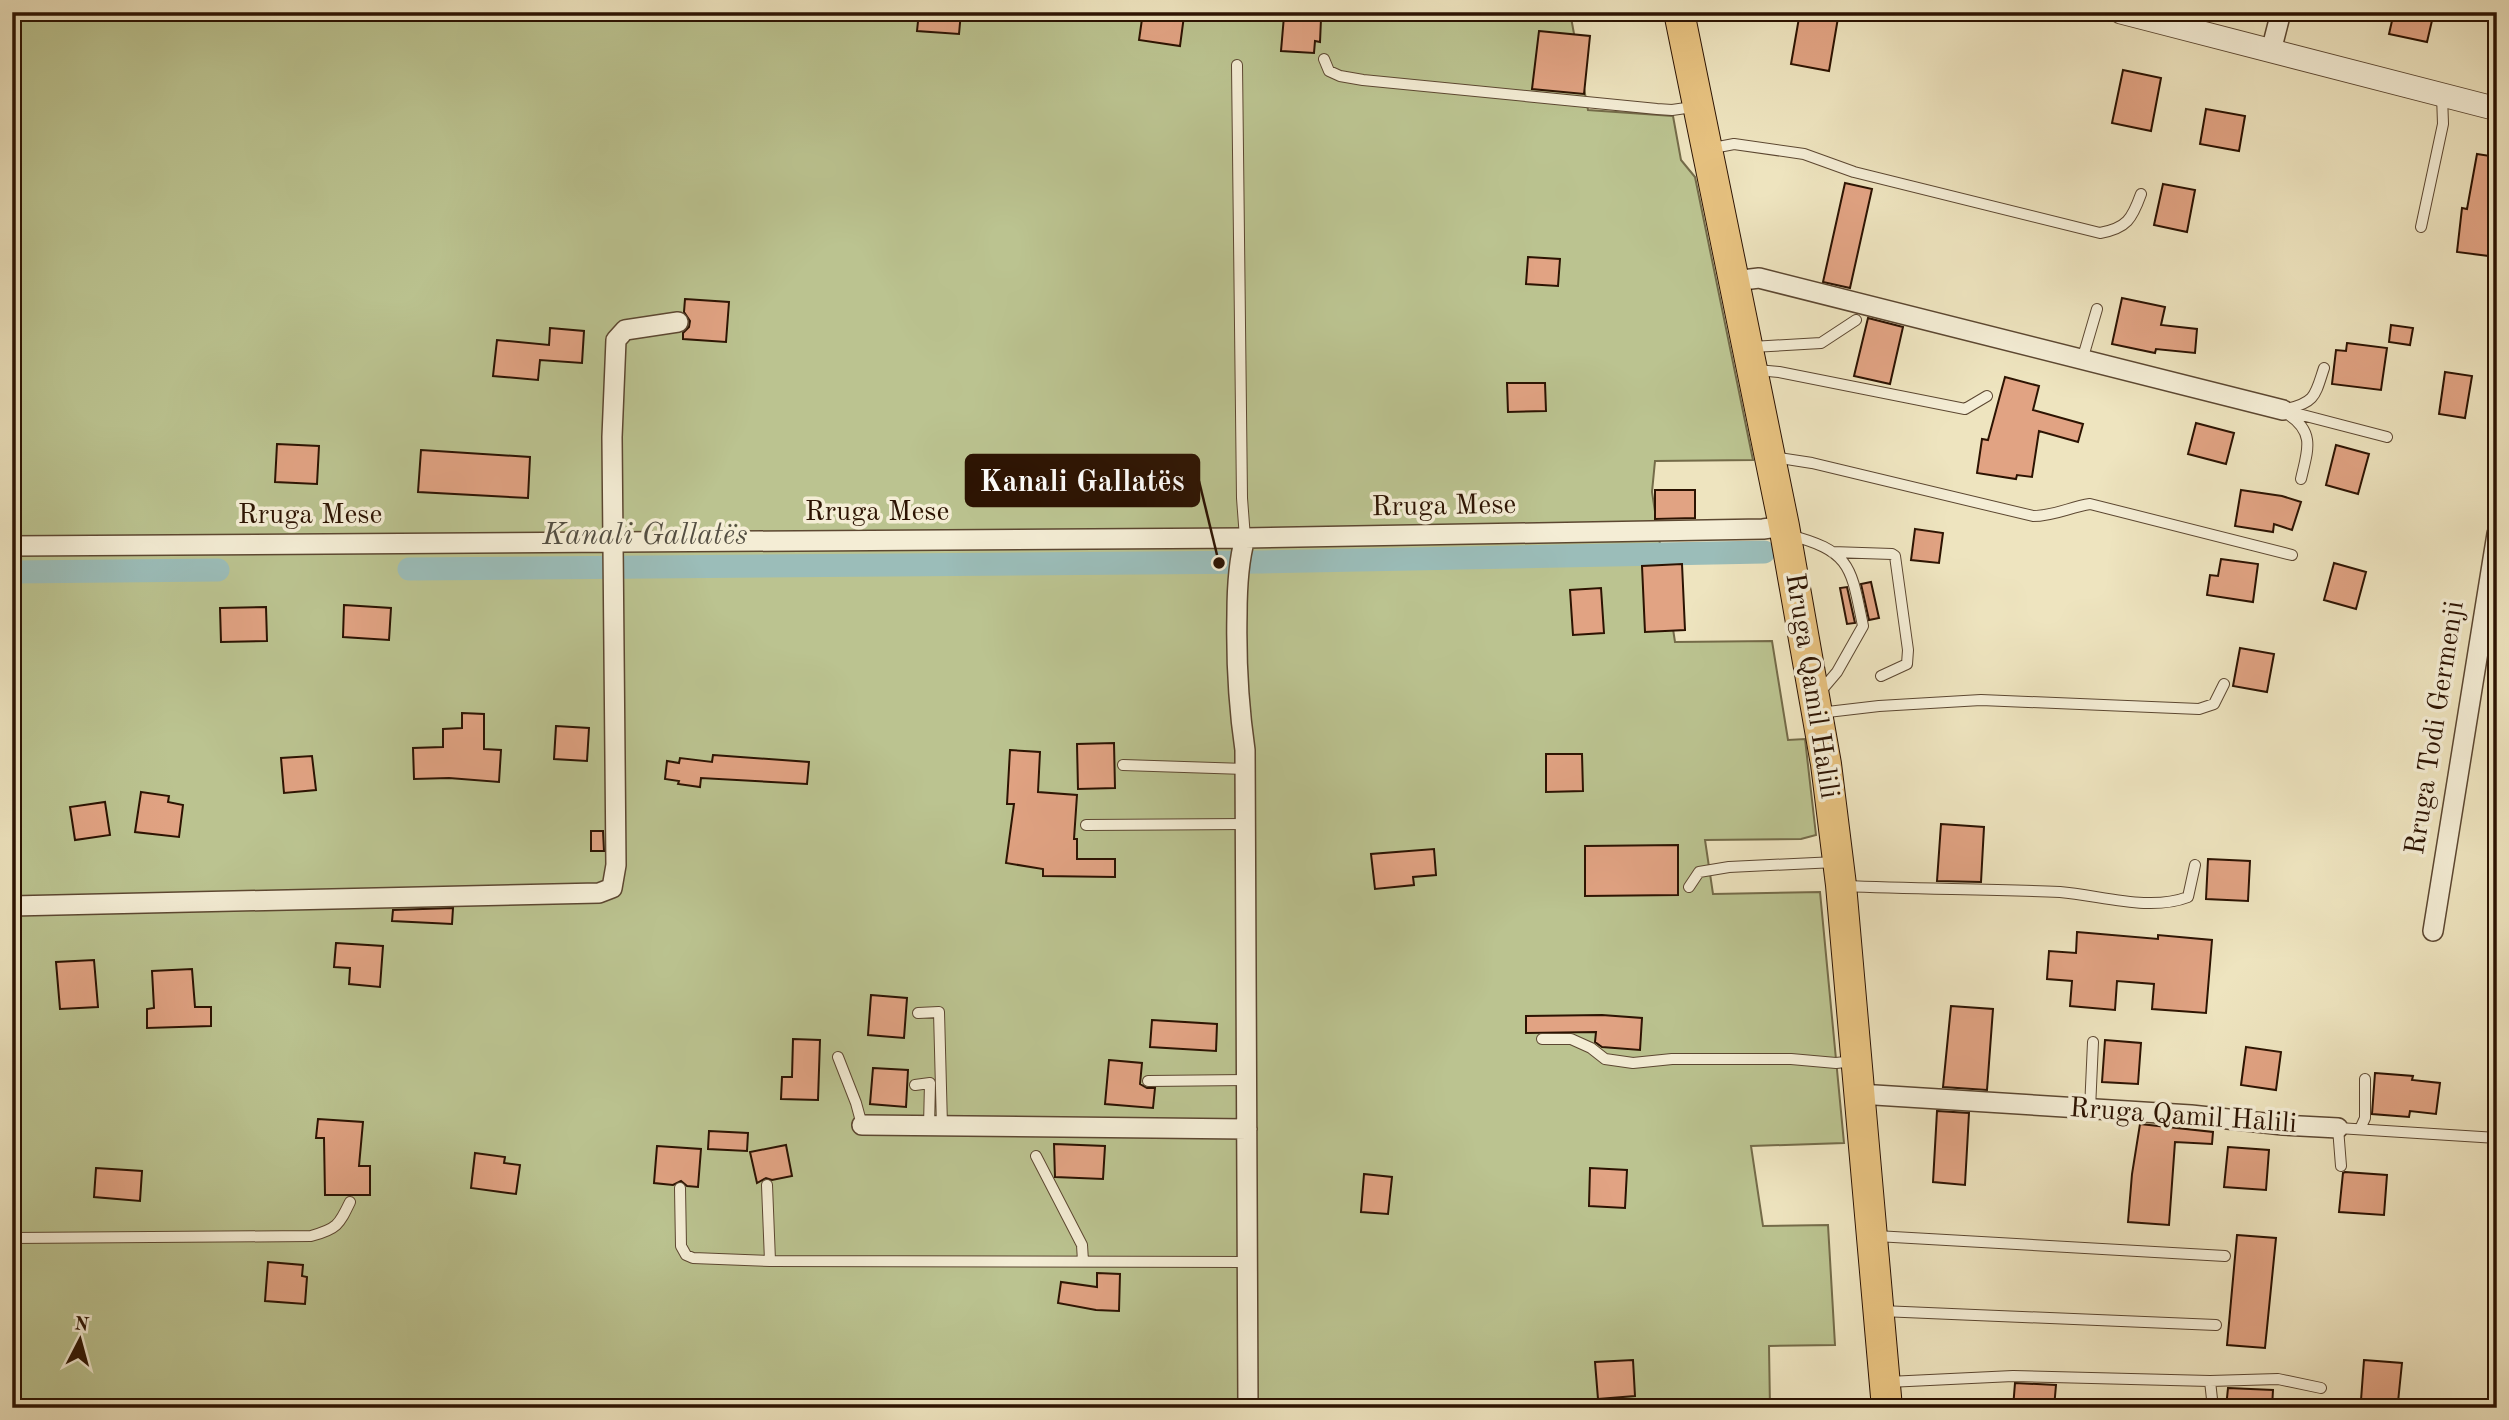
<svg xmlns="http://www.w3.org/2000/svg" width="2509" height="1420" font-family="'Old Standard TT',serif">
<style>
.green{fill:#bbc390;stroke:#746b49;stroke-width:2}
.lines{fill:none;stroke-linecap:round;stroke-linejoin:round}
.canal{stroke:#9bbdb9;stroke-width:23}
.building{fill:#e1a383;stroke:#2c1302;stroke-width:2}
.service-casing{stroke:#5c4731;stroke-width:12}
.minor-casing{stroke:#5c4731;stroke-width:22}
.tertiary-casing{stroke:#5c4731;stroke-width:25}
.primary-casing{stroke:#2c1302;stroke-width:32}
.service{stroke:#f4edd5;stroke-width:10}
.minor{stroke:#f4edd5;stroke-width:19}
.tertiary{stroke:#f4edd5;stroke-width:23}
.primary{stroke:#e7c280;stroke-width:30}
.labels{text-anchor:middle;dominant-baseline:central;stroke-width:7;stroke-linejoin:round;paint-order:stroke}
.street-label{font-size:28px;fill:#2c1302;stroke:#f4edd5}
.water-label{font-size:30px;font-style:italic;fill:#534e42;stroke:#f4edd5}
.leader{fill:none;stroke:#2c1302;stroke-width:2.5}
.callout-dot{fill:#2c1302;stroke:#f4edd5;stroke-width:2.5}
.callout{fill:#2c1302;stroke:#2c1302;stroke-width:2.5}
.callout-label{font-size:30px;text-anchor:middle;font-weight:bold;fill:#fff}
</style>
<rect width="100%" height="100%" fill="#eee4bf"/>
<filter id="stains"><feTurbulence type="fractalNoise" baseFrequency=".00286" numOctaves="4"/><feColorMatrix values="0 0 0 0 .2 0 0 0 0 .09 0 0 0 0 .02 0 0 0 .5 -.17"/></filter>
<radialGradient id="worn" r=".72"><stop offset=".6" stop-color="#630" stop-opacity="0"/><stop offset="1" stop-color="#630" stop-opacity=".3"/></radialGradient>
<path class="green" d="M12 12H1570L1588 110 1673 116 1681 160 1695 177 1753 460 1655 461 1652 492 1675 642 1772 641 1788 740 1805 739 1816 835 1801 839 1705 840 1713 894 1820 892 1844 1143 1751 1146 1763 1226 1828 1225 1835 1345 1769 1346 1770 1408H12Z"/>
<g class="lines">
<path class="canal" d="M409 569 1262 562 1764 552
M12 572 218 570"/>
</g>
<path class="building" d="M919 12H961L959 34 917 31Z
M1143 12 1184 16 1180 46 1139 40Z
M1800 12H1839L1829 71 1791 64Z
M2394 12H2434L2427 42 2389 34Z
M1284 16 1321 19 1320 42 1315 41 1314 53 1281 51Z
M1539 31 1590 36 1584 94 1532 89Z
M2123 70 2161 78 2151 131 2112 123Z
M2206 109 2245 116 2239 151 2200 144Z
M2477 154 2497 157V257L2457 252 2462 208 2467 209Z
M1845 183 1872 189 1850 288 1823 282Z
M2163 184 2195 190 2187 232 2154 225Z
M1528 257 1560 259 1558 286 1526 284Z
M2122 298 2165 307 2161 325 2197 329 2195 353 2156 349 2155 353 2112 344Z
M685 299 729 302 726 342 683 339V333L689 327 690 321 684 312Z
M1868 318 1903 327 1890 384 1854 376Z
M2391 325 2413 328 2410 345 2389 342Z
M550 328 584 331 582 363 540 360 538 380 493 376 497 340 549 345Z
M2347 343 2387 348 2381 390 2332 384 2336 350 2346 351Z
M2445 372 2472 376 2465 418 2439 414Z
M2005 377 2039 386 2033 410 2083 424 2078 442 2039 431 2032 477 2017 475 2016 479 1977 473 1982 439 1988 440Z
M1507 383H1545L1546 411 1508 412Z
M2196 423 2234 433 2226 464 2188 454Z
M277 444 319 446 317 484 275 482Z
M2336 445 2369 454 2358 494 2326 485Z
M421 450 530 457 528 498 418 492Z
M1655 490H1695V518L1655 519Z
M2241 490 2282 496 2301 502 2292 530 2274 524 2273 532 2235 526Z
M1915 529 1943 533 1939 563 1911 560Z
M2221 559 2258 564 2253 602 2207 595 2210 575 2218 576Z
M2334 563 2366 572 2356 609 2324 600Z
M1682 564 1685 630 1645 632 1642 566Z
M1871 582 1879 618 1869 620 1861 584Z
M1847 587 1855 623 1847 624 1840 588Z
M1601 588 1604 633 1573 635 1570 590Z
M344 605 391 608 389 640 343 637Z
M266 607 267 641 221 642 220 608Z
M2240 648 2274 654 2267 692 2233 686Z
M462 713 484 714V749L501 750 499 782 449 778 414 779 413 748 443 747V729L462 728Z
M556 726 589 728 587 761 554 759Z
M1114 743 1115 788 1078 789 1077 744Z
M1010 750 1040 752 1038 792 1077 795 1074 839H1077V859H1115V877L1043 876V869L1006 863 1014 804H1007Z
M1546 754H1582L1583 791 1546 792Z
M713 755 809 762 807 784 701 778 700 787 678 784 679 781 665 779 667 761 679 763 680 758 712 762Z
M312 756 316 790 284 793 281 758Z
M141 792 169 796 168 802 183 805 179 837 135 832Z
M105 802 110 835 75 840 70 807Z
M1941 824 1984 827 1981 882 1937 881Z
M591 831H603L604 851H591Z
M1678 845V895L1585 896V846Z
M1434 849 1436 875 1413 877 1414 885 1375 889 1371 854Z
M2208 859 2250 861 2248 901 2206 899Z
M453 908 452 924 392 921 393 910Z
M2077 932 2158 939V935L2212 940 2206 1013 2152 1009 2154 984 2117 981 2115 1010 2070 1006 2072 981 2047 979 2049 951 2076 953Z
M336 943 383 946 380 987 349 984 350 968 334 967Z
M94 960 98 1007 60 1009 56 962Z
M192 969 195 1007H211V1026L147 1028V1009L154 1008 152 971Z
M871 995 907 998 904 1038 868 1035Z
M1951 1006 1993 1009 1987 1090 1943 1087Z
M1602 1015 1642 1018 1640 1050 1602 1047 1595 1042 1596 1032 1526 1033V1016Z
M1152 1020 1217 1024 1216 1051 1150 1047Z
M793 1039 820 1040 818 1100 781 1099 782 1077H792Z
M2105 1040 2141 1043 2138 1084 2102 1082Z
M2246 1047 2281 1052 2276 1090 2241 1085Z
M1109 1060 1142 1063 1140 1084 1147 1088H1155L1153 1108 1105 1104Z
M873 1068 908 1070 906 1107 870 1104Z
M2375 1073 2413 1076 2412 1080 2440 1083 2436 1114 2410 1111 2409 1117 2372 1114Z
M1937 1111 1969 1113 1965 1185 1933 1182Z
M318 1119 363 1122 359 1166H370V1195H325L324 1138H316Z
M2140 1124 2213 1132 2212 1144 2175 1142 2169 1225 2128 1222 2132 1174Z
M709 1131 748 1133 747 1151 708 1149Z
M1054 1144 1105 1146 1103 1179 1055 1177Z
M786 1145 792 1176 772 1180 766 1178 757 1183 750 1152Z
M657 1146 701 1149 698 1187 687 1186 681 1181 673 1185 654 1183Z
M2228 1147 2269 1150 2266 1190 2224 1187Z
M475 1153 505 1157 504 1163 520 1165 516 1194 471 1188Z
M96 1168 142 1171 140 1201 94 1197Z
M1590 1168 1627 1170 1625 1208 1589 1206Z
M2345 1172 2387 1175 2384 1215 2339 1212 2343 1173Z
M1364 1174 1392 1177 1388 1214 1361 1212Z
M2237 1235 2276 1238 2265 1348 2227 1345Z
M268 1262 303 1265 302 1276 307 1277 305 1304 265 1301Z
M1097 1273 1120 1274 1119 1311 1096 1310 1058 1303 1061 1282 1097 1287Z
M1633 1360 1635 1396 1598 1399 1595 1362Z
M2364 1360 2402 1363 2398 1402 2361 1400Z
M2015 1383 2056 1385 2054 1408H2013Z
M2228 1388 2273 1390 2272 1408H2226Z"/>
<g class="lines">
<defs>
<path id="service" d="M1324 59 1329 71 1340 76 1363 80 1657 109 1672 110 1693 107
M1237 65 1242 498 1245 538
M1708 149 1734 144 1804 154 1854 172 2100 233C2127 228 2132 219 2141 194
M2421 227 2443 124 2442 95
M1752 347 1821 343 1856 320
M2080 359 2085 350 2097 309
M1757 370 1779 372 1965 409 1987 396
M2287 409C2316 402 2315 395 2324 368
M2283 410 2387 437
M2289 415C2316 433 2307 452 2301 479
M1773 457 1812 463 2033 516C2054 516 2070 507 2090 504L2292 555
M1789 535C1852 551 1851 568 1863 626L1837 672 1820 692
M1832 552 1892 554 1895 556 1908 650 1907 664 1881 676
M1819 713 1879 706 1981 700 2199 709 2214 704 2224 684
M1123 765 1245 769
M1086 825 1246 824
M1844 886C1916 889 1988 889 2060 892 2100 895 2149 912 2188 897L2195 865
M1689 887 1699 872 1729 867 1836 862
M918 1013 939 1012 942 1126
M1542 1039H1571L1591 1048 1605 1059 1633 1063 1672 1059H1791L1836 1063 1854 1061
M838 1057 856 1103 862 1125
M1148 1081 1247 1080
M915 1085 930 1083 929 1126
M2090 1109 2093 1042
M2360 1129 2365 1118V1079
M1036 1156 1082 1245 1083 1261
M2341 1166 2338 1128 2497 1138
M767 1185 770 1261
M680 1188 681 1246 686 1255 693 1258 770 1261 1248 1262
M1876 1236 2225 1256
M12 1238 311 1236C337 1229 339 1225 350 1202
M1881 1311 2216 1325
M2210 1381 2278 1379 2321 1388
M1888 1382 2013 1376 2210 1381 2213 1408"/>
<path id="minor" d="M2271 51 2281 12
M1734 281 1759 278 2283 410
M1245 538C1238 563 1237 589 1237 614 1236 662 1238 702 1245 750L1248 1408
M12 546 1245 538 1763 529 1784 526
M12 906 599 893 612 888 616 865 612 437 616 340 625 330 678 322
M2433 931 2497 534
M1859 1094 2191 1115 2283 1125 2338 1128
M862 1125 1247 1129"/>
<path id="tertiary" d="M2121 12 2497 109"/>
<path id="primary" d="M1679 12 1784 526 1826 764 1841 885 1887 1408"/>
</defs>
<use href="#service" class="service-casing"/>
<use href="#minor" class="minor-casing"/>
<use href="#tertiary" class="tertiary-casing"/>
<use href="#primary" class="primary-casing"/>
<use href="#service" class="service"/>
<use href="#minor" class="minor"/>
<use href="#tertiary" class="tertiary"/>
<use href="#primary" class="primary"/>
</g>
<g class="labels">
<g class="street-label">
<text transform="translate(1444 507) rotate(-1)">Rruga Mese</text>
<text x="877" y="513">Rruga Mese</text>
<text x="310" y="516">Rruga Mese</text>
<text transform="translate(1811 686) rotate(81)">Rruga Qamil Halili</text>
<text transform="translate(2436 728) rotate(-81)">Rruga Todi Germenji</text>
<text transform="translate(2183 1117) rotate(4)">Rruga Qamil Halili</text>
</g>
<g class="water-label">
<text x="645" y="536">Kanali Gallatës</text>
</g>
</g>
<path class="leader" d="M1219 563L1199 481"/>
<circle class="callout-dot" cx="1219" cy="563" r="7"/>
<rect class="callout" x="966" y="455" width="233" height="51" rx="7"/>
<g class="callout-label">
<text x="1082" y="491">Kanali Gallatës</text>
</g>
<rect width="2509" height="1420" fill="none" stroke="#eee4bf" stroke-width="42"/>
<rect x="14" y="14" width="2481" height="1392" fill="none" stroke="#2c1302" stroke-width="3.5"/>
<rect x="21" y="21" width="2467" height="1378" fill="none" stroke="#2c1302" stroke-width="2"/>
<g transform="translate(80 1340) rotate(6)" stroke="#f4edd5" stroke-width="5" paint-order="stroke">
<path d="M0-5L12 26L0 18L-12 26Z" fill="#2c1302"/>
<text y="-10" font-size="19" font-weight="bold" text-anchor="middle" fill="#2c1302">N</text>
</g>
<rect width="100%" height="100%" filter="url(#stains)"/>
<rect width="100%" height="100%" fill="url(#worn)"/>
</svg>
